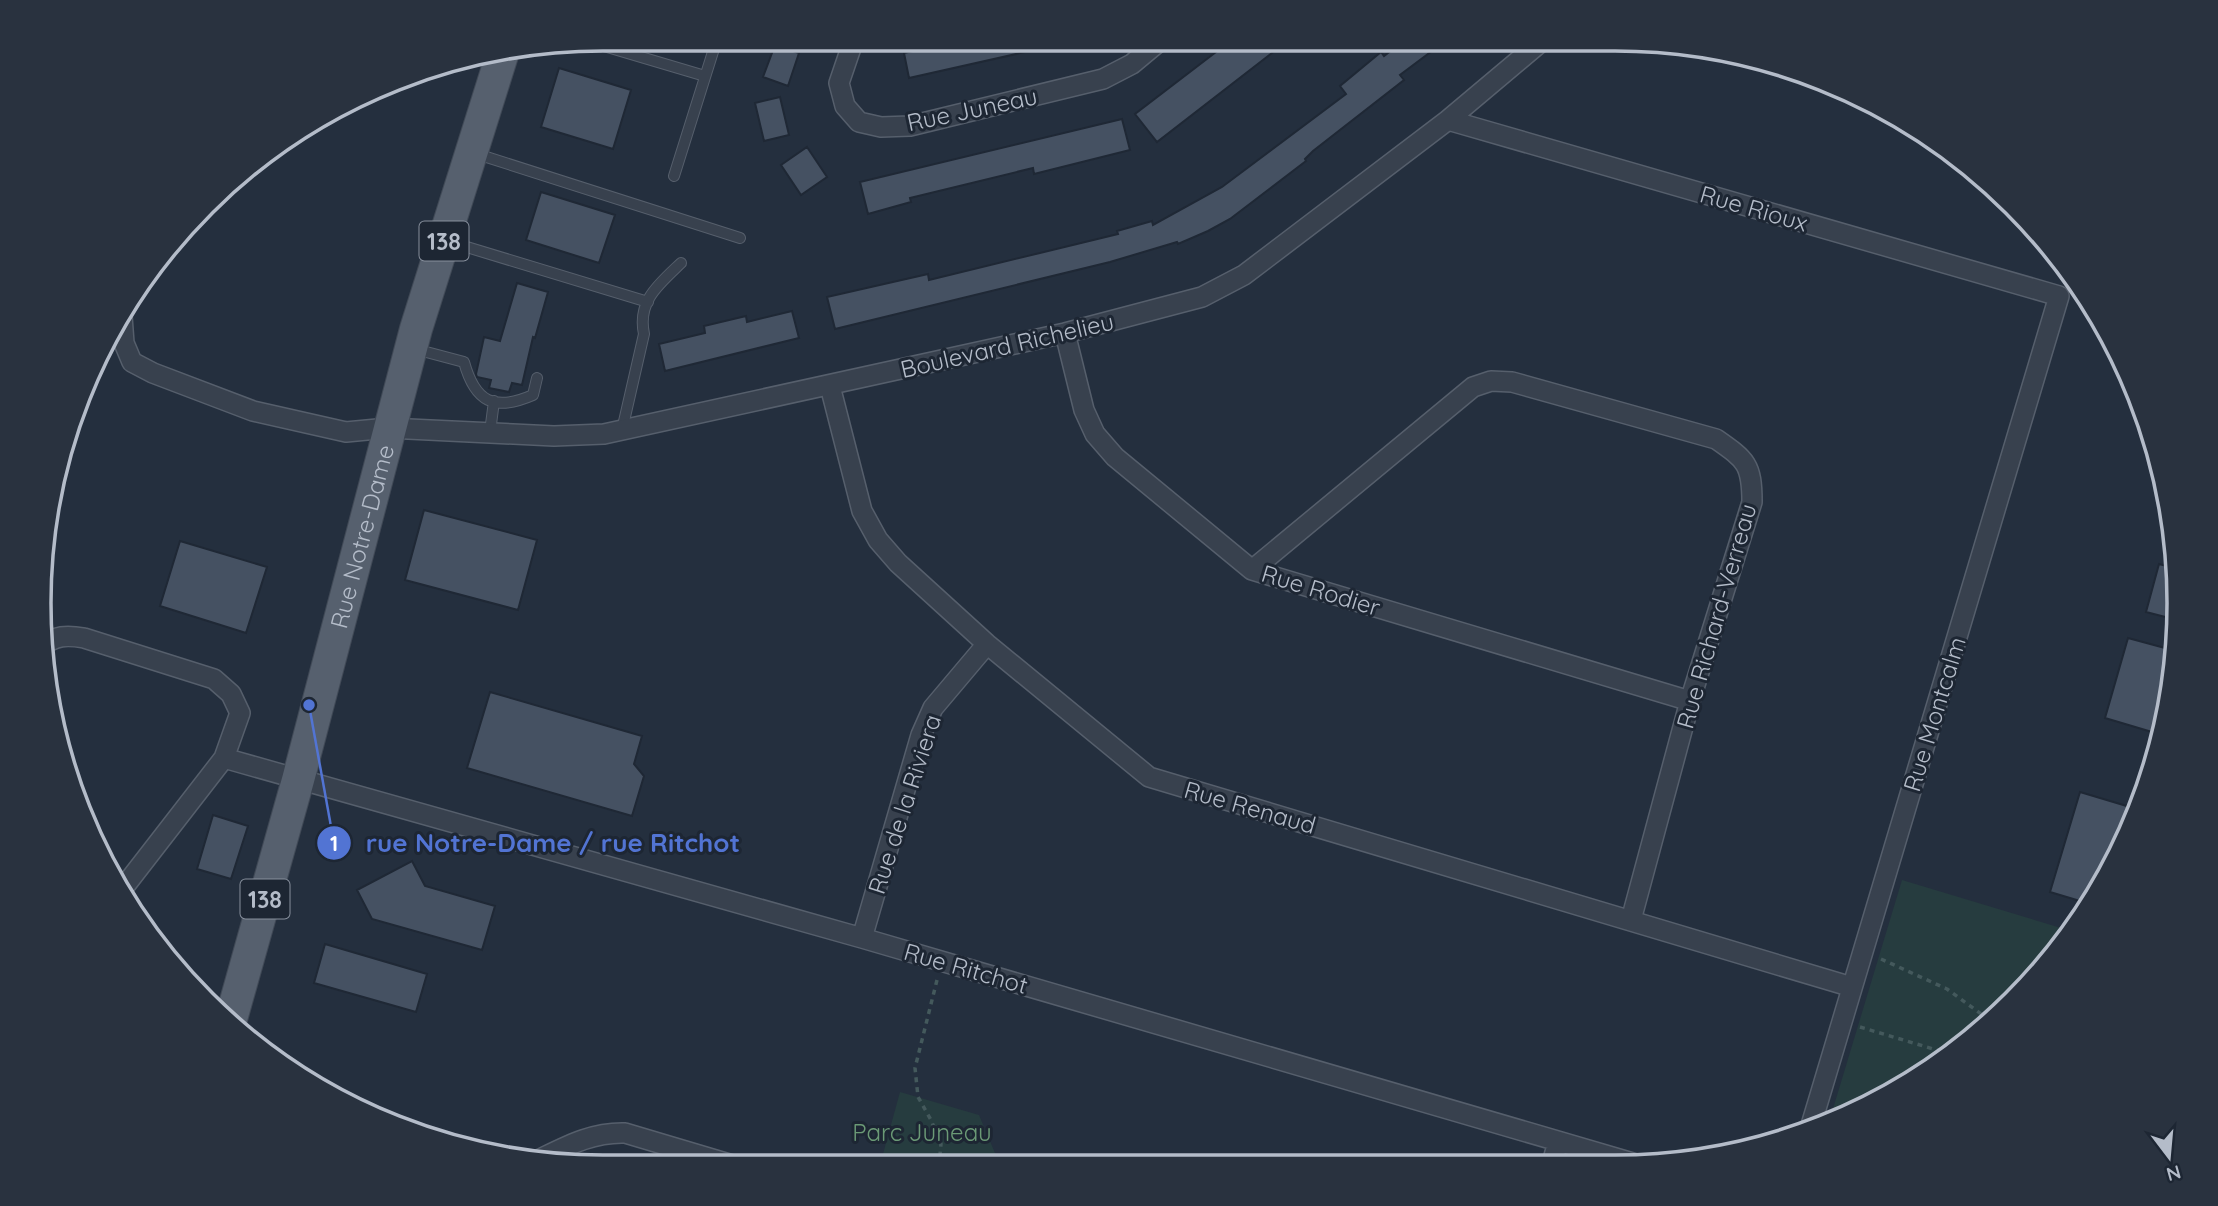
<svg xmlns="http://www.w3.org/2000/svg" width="2218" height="1206" font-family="Quicksand,sans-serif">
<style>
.green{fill:#263c3f}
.building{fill:#455162;stroke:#1f2835;stroke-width:2}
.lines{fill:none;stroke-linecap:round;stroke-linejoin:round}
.service-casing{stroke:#565f6c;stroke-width:12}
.minor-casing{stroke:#565f6c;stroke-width:22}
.primary-casing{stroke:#414a57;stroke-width:34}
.path{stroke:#44595c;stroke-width:3.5;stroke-dasharray:5 5;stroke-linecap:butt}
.service{stroke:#38414e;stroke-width:10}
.minor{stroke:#38414e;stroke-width:19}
.primary{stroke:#56606e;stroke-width:32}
.labels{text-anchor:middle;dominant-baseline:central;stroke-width:6;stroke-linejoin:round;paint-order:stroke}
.shield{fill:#1d2633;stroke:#878f9c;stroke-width:2}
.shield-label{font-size:23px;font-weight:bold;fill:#b4bcc9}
.street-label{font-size:24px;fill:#b4bcc9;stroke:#1d2633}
.park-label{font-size:24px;fill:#6b9a76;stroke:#1d2633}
.rim{fill:none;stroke:#b4bcc9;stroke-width:3.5}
.leader{fill:none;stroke:#5274d3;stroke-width:2.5}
.callout-dot{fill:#5274d3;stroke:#1d2633;stroke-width:2.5}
.mark-label{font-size:21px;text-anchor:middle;font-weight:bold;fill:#fff}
.callout-label{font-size:26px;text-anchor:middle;font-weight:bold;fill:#5274d3;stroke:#1d2633;stroke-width:6;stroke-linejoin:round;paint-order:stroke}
</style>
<rect width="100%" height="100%" fill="#242f3e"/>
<path class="green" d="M1902 880 2071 931 2039 975 1928 1073 1829 1122Z
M900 1092 979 1115 1000 1165H880Z"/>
<path class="building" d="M954 39H1052V46L909 78 904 53 955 41Z
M1233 39H1290L1157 142 1135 114Z
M1406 39H1448L1400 75 1404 80 1313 151 1305 159 1306 161 1230 219 1208 231 1178 244 1177 242 1110 262 835 329 827 297 928 274 929 280 1118 234 1117 231 1152 221 1153 225 1222 187 1346 94 1340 86 1381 52 1384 56Z
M775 45 799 53 788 86 763 77Z
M559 68 631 90 613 149 541 127Z
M780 97 789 135 764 141 755 103Z
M1122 119 1130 150 1034 174 1033 168 910 198 911 202 868 214 860 182Z
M807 147 827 177 801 195 781 165Z
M541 192 615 215 599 263 526 240Z
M517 283 548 292 535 338 533 337 522 385 512 383 509 392 489 388 491 380 477 377 476 374 484 337 500 341Z
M792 311 799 338 665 371 659 344 705 333 704 326 746 316 747 322Z
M424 510 537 540 518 610 405 580Z
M180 541 267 567 246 633 160 606Z
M2159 564 2178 569 2177 620 2146 612Z
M2128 638 2176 651 2152 732 2105 718Z
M490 692 642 736 634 764 644 776 632 816 467 768Z
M2080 792 2130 807 2112 867 2104 885 2090 904 2050 892Z
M213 815 248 826 231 879 197 869Z
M412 861 425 886 495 906 482 950 372 919 357 890Z
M325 944 427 974 416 1012 314 983Z"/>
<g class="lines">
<defs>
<path id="service" d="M587 41 705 76
M477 154 740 238
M674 176 717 39
M447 241 648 302
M415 349 464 362C475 402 494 412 533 395L537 378
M622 430 644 334C637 301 659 284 681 263
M490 432 494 401"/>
<path id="minor" d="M854 39 839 83 845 106 859 122 881 127 910 126 1103 79 1132 64 1162 39
M1448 120 2059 296 1809 1132
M122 316 124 343 132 362 153 373 253 411 346 432 388 428 554 436 604 434 1065 333 1202 297 1244 275 1448 120 1543 40
M1065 333 1084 410 1095 434 1115 457 1252 570 1690 701
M830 386 862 511 878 540 898 563 987 644 1149 777 1852 987
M1252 570 1473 387 1491 381 1512 382 1716 439C1746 460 1752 464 1752 502L1690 701 1631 920
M41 647C55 635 67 635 84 638L214 679 231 694 240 713 224 758 862 938 1633 1163
M124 887 224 758
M862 938 921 735 933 708 987 644
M454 1147 459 1149
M536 1161C565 1147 591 1132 625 1133L736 1166
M1552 1163 1558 1142"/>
<g id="primary">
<path id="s1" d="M231 1019 298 780 416 329 502 55"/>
</g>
</defs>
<use href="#service" class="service-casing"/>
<use href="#minor" class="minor-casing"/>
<use href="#primary" class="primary-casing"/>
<path class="path" d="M1881 959 1947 989 1988 1019 1992 1017
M937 980 915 1068 918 1097 931 1120 941 1144 939 1165
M1860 1027 1950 1054"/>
<use href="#service" class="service"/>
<use href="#minor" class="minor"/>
<use href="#primary" class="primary"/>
</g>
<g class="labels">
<g class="shield">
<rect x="419.5" y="221.5" width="49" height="39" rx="5"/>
<rect x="240.5" y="879.5" width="49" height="39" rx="5"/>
</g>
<g class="shield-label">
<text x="444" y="241">138</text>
<text x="265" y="899">138</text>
</g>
<g class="street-label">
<text transform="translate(972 109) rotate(-12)">Rue Juneau</text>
<text transform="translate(1754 208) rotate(16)">Rue Rioux</text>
<text transform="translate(1007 345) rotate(-13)">Boulevard Richelieu</text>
<text stroke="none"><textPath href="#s1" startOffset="500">Rue Notre-Dame</textPath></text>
<text transform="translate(1321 590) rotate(17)">Rue Rodier</text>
<text transform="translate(1716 616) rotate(-74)">Rue Richard-Verreau</text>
<text transform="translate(1934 714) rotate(-73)">Rue Montcalm</text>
<text transform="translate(904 804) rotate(-72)">Rue de la Riviera</text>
<text transform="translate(1250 807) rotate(16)">Rue Renaud</text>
<text transform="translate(966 968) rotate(16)">Rue Ritchot</text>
</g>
<g class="park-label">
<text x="922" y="1132">Parc Juneau</text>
</g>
</g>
<path d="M0 0H2218V1206H0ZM603 51H1615A552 552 0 0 1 2167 603V603A552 552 0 0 1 1615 1155H603A552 552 0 0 1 51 603V603A552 552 0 0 1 603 51Z" fill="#29323f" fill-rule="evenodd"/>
<path class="rim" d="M603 51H1615A552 552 0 0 1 2167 603V603A552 552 0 0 1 1615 1155H603A552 552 0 0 1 51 603V603A552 552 0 0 1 603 51Z"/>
<path class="leader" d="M309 705L334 843"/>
<g class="callout-dot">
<circle cx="309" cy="705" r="7"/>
<circle cx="334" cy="843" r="18"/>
</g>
<g class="mark-label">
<text x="334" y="851">1</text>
</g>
<g class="callout-label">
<text x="553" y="852">rue Notre-Dame / rue Ritchot</text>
</g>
<g transform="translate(2169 1157) rotate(164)" stroke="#1d2633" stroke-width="5" paint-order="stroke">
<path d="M0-5L12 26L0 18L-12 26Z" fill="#b4bcc9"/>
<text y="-10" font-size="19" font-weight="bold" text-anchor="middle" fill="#b4bcc9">N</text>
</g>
</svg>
